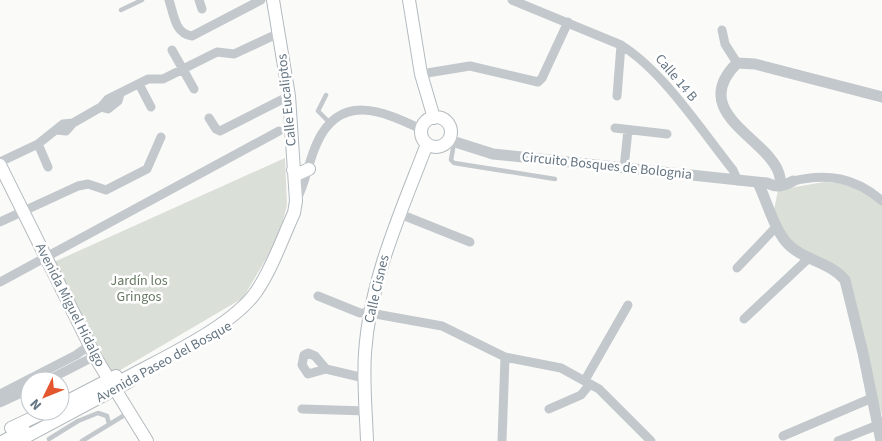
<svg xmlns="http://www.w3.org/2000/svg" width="882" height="441" font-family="'Source Sans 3',sans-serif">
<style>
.green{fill:#dadfd7}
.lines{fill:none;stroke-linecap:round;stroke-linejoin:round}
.secondary-casing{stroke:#b3babf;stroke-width:14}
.service{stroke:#c3c8cc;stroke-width:4.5}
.minor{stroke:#c3c8cc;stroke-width:9}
.tertiary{stroke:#c3c8cc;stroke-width:11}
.secondary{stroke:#fff;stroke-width:12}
.labels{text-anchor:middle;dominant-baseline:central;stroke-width:5;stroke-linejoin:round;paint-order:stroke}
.street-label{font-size:14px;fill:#657683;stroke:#fff}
.park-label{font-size:14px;fill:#687a64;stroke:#fff}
</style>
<rect width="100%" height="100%" fill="#fafaf8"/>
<path class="green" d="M285 158 287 205 279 237 243 298 112 375 54 262Z
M824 182 851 184 882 198V415L838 276 789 249 774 210 778 190Z"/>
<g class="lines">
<defs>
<path id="secondary" d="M409 0 421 74 434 118
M421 132a15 15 0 1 1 30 0a15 15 0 1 1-30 0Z
M0 165 97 360 147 441
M293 170 298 174 309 169
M119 382C158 360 231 328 256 292 272 269 282 239 294 213L296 201 289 96 273 0
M60 405 116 376
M11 428 47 411
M4 441 24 430
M18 441 130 381
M367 441C366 412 363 382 365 353 370 279 401 212 427 144"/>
</defs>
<use href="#secondary" class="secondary-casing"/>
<path class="service" d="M121 10 142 0
M326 95 318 111 330 123
M454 143 451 160 454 163 555 179
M49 439 78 421 98 413 107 416 109 424
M82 441 128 413"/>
<path class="minor" d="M169 0C174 15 175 34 192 36L261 0
M199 0 202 9
M512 0 621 45C664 72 701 130 733 170L738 181
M722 30 725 44 737 63
M172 50 194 89
M421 74 470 66 538 82 542 78 568 22
M139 84 151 107
M617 96 621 45
M101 107 108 109 118 101 120 94
M209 118 216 129 220 131 289 96
M615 128 667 134
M56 130 66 131 73 123 101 107 108 99 148 79H163L217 52 234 54 279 33
M38 144 48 167
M0 162 38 144 63 124 73 123
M624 168 628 130
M793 181C827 173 855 177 882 201
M296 201C306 183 308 162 317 143 340 92 383 111 421 129
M400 214 470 242
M0 222 78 186 88 184 106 190 147 169 161 137
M737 268 777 226
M0 282 279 131
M318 296 360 313H370L442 326 505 357 561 368 599 389 651 441
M744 319 810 257
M326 369 308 374 302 365 304 355 308 353 315 356 326 369 364 378
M585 380 628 305
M46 381 95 356
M0 394 76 355 90 345
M0 403 30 389
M302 409 366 411
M549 409 581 395 590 384
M783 436 872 398
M502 441 505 357
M838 441 878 425"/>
<path class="tertiary" d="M449 140 493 154 767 183C777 188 784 186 793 181
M780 178C775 140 685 115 737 63L755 64 882 97
M758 183C767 201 775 233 790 246 806 261 830 262 845 280L863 353 881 441"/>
<use href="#secondary" class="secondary"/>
</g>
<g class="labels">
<g class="street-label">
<text transform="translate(676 78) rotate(50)">Calle 14 B</text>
<text transform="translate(287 100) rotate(-96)">Calle Eucaliptos</text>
<text transform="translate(607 166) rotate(6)">Circuito Bosques de Bolognia</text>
<text transform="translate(377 289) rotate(-77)">Calle Cisnes</text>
<text transform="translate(70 305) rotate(63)">Avenida Miguel Hidalgo</text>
<text transform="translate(164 362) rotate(-29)">Avenida Paseo del Bosque</text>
</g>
<g class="park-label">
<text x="139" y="281">Jardín los<tspan x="139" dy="16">Gringos</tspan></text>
</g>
</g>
<g transform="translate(45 396) rotate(227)"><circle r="24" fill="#ffffff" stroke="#c1c8cd"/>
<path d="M0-4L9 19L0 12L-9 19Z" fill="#e4572e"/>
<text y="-8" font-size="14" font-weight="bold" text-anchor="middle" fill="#657683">N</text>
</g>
</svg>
